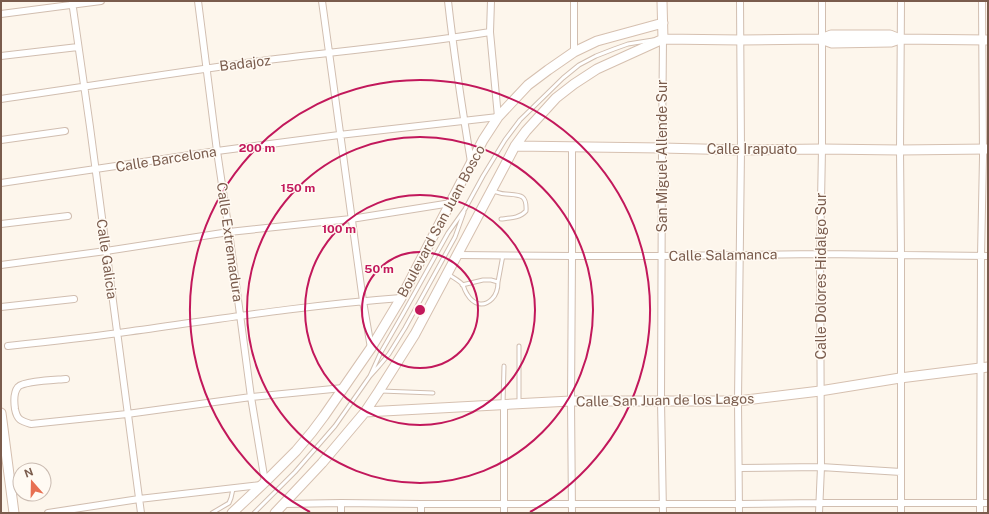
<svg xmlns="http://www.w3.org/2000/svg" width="989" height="514" font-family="'Public Sans',sans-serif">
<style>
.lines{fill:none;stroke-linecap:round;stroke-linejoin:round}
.lane-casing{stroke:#d1beb0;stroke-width:5}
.street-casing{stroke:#d1beb0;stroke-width:8}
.secondary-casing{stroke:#d6c0b0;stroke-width:11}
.lane{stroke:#fff;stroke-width:3}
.street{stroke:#fff;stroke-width:6}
.secondary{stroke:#fff;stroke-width:9}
.ring{fill:none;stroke:#c2185b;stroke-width:2}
.labels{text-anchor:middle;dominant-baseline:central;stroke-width:3;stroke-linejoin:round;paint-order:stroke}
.street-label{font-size:14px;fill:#7a5c4d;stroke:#fffaf3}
.centre{fill:#c2185b;stroke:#fffaf3;stroke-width:2}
.ring-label{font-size:12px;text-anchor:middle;font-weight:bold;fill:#c2185b;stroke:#fffaf3;stroke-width:3;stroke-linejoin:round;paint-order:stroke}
</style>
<rect width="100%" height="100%" fill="#fdf6ec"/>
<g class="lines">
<defs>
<path id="lane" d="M493 191C497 192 501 194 506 194 520 195 527 194 526 211 520 218 510 218 501 219
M448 274C452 277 460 281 463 285 464 288 465 291 467 294 473 304 483 308 492 299 497 294 498 289 498 282L491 280H483L462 285
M498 282 503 255
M519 346V402
M370 376 380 354 403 314 448 233 465 209 483 176 505 140 520 120 563 78 579 65 596 56 614 49 628 44 653 40
M381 391 433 393
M503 404 504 366
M212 513 229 503 231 498 233 489
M254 513 295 472 335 426 370 376 379 366 389 354 405 328 455 237 464 212"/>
<path id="street" d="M72 1 90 127 141 513
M198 1 217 151 229 232 251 397 265 482
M322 1 363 301 371 348
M448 1C454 55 462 108 471 162
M574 1V52
M1 14 101 1
M1 56 78 47
M1 99C90 86 179 72 268 60 342 51 417 44 490 32
M1 140 65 131
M572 146V256L571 401 572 513
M1 183 217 151 339 135 498 117 490 32 491 1
M1 224 68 216
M458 255 572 256H661L820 254 988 256
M1 265 106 251 229 232 351 219 451 203
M1 307 74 299
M8 346C45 342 82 338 119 333 213 320 307 305 401 298
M66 379C56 380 24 381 18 387 13 393 14 402 15 409 17 420 21 421 31 424L127 414 251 397 343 388
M504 405V513
M739 468 821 467 901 472
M341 503V513
M284 504 341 503 421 504H739L820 503H988
M421 504V513
M48 513 139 499 261 485
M663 513 661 401 662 148 663 39
M739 513 738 401 741 150 740 1
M819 513 821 467 820 254 822 149V1
M901 513V255L900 150 901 1
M980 513 981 256 983 157 982 1"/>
<path id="secondary" d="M662 1 663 39
M821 39 832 43 891 42 900 39
M515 146 662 148 741 150 822 149 900 150 988 149
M365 412 571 401H738L820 391 900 378 988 367
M1 413 14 513
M232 513 265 482 296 451 312 432 324 416 371 348 401 298 483 140 498 117 528 85 548 70 574 52 597 41 663 23
M275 513 322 463 365 412 379 391 415 334 504 167 515 146 526 131 556 98 574 84 597 69 663 39 741 40 821 39 831 35H890L900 39 988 40"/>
</defs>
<use href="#lane" class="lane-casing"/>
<use href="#street" class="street-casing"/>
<use href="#secondary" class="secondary-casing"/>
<use href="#lane" class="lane"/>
<use href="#street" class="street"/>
<use href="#secondary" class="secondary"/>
</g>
<g class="ring">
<circle cx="420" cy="310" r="58"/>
<circle cx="420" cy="310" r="115"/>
<circle cx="420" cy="310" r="173"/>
<path d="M310 512A230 230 0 1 1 530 512"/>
</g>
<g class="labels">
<g class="street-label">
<text transform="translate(245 63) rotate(-7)">Badajoz</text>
<text x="752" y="149">Calle Irapuato</text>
<text transform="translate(662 156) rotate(-90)">San Miguel Allende Sur</text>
<text transform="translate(166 159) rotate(-9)">Calle Barcelona</text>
<text transform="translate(441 221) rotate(-62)">Boulevard San Juan Bosco</text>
<text transform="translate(230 242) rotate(82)">Calle Extremadura</text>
<text transform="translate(723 255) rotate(-1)">Calle Salamanca</text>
<text transform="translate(107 259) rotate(82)">Calle Galicia</text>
<text transform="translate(821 276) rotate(-90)">Calle Dolores Hidalgo Sur</text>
<text transform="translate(665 400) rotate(-1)">Calle San Juan de los Lagos</text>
</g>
</g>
<circle cx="420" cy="310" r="6" class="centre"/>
<g class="ring-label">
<text x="257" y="152">200 m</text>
<text x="298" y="192">150 m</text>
<text x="339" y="233">100 m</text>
<text x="379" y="273">50 m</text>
</g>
<rect width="989" height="514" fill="none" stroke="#7a5c4d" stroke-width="4"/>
<g transform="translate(32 482) rotate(340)"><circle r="19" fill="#fffaf3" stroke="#cabbb1"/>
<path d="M0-3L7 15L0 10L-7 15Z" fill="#e76f51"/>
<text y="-6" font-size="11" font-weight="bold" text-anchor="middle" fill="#7a5c4d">N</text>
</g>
</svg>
